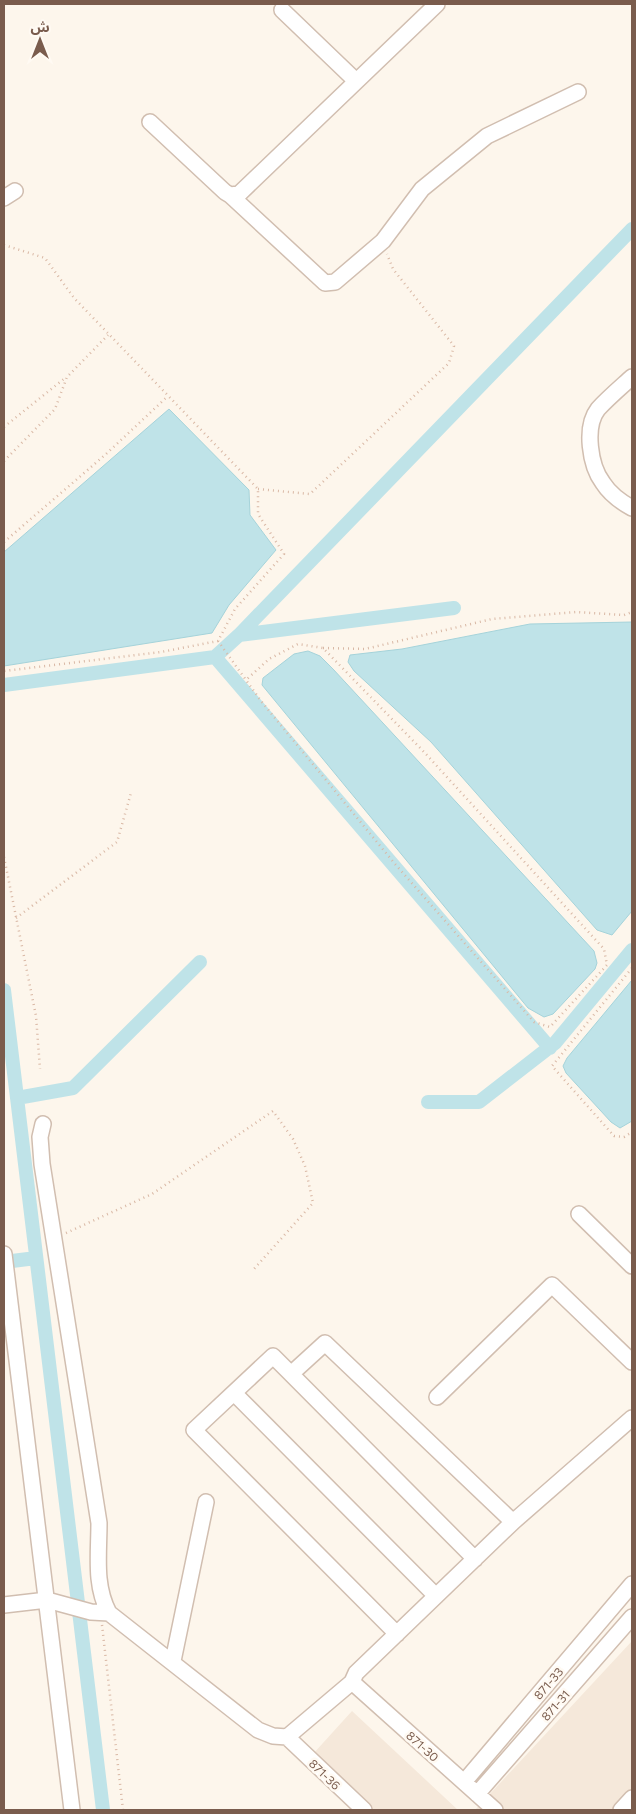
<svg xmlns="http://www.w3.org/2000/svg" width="636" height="1814" font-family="Commissioner,'Noto Sans Arabic',sans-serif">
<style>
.residential{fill:#f5e8da}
.water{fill:#bfe3e8;stroke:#a5d3da}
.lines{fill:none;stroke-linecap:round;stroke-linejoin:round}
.canal{stroke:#bfe3e8;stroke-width:14}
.minor-casing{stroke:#d1beb0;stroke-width:18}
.path{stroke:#d9b8a5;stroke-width:2.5;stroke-dasharray:1 4;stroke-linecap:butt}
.minor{stroke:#fff;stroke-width:15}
.labels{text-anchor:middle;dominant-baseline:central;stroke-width:5;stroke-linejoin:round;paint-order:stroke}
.street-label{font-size:12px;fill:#7a5c4d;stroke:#fffaf3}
</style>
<rect width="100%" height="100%" fill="#fdf6ec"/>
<path class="residential" d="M632 1641V1810H475Z
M352 1711 458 1810H370L313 1754Z"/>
<path class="water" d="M169 409 249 490 250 515 276 550 229 605 212 633 4 666V552Z
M632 622V911L612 935 597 930 431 742 354 671 348 662 350 655 402 649 530 624Z
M308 651 320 656 333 669 594 951 597 963 595 969 553 1014 544 1017 528 1008 262 685 263 678 294 654Z
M632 980V1121L620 1128 611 1122 566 1073 563 1066 567 1058Z"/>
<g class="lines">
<path class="canal" d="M239 635 632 229
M215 657 239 635 454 608
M4 685 215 657 550 1048
M4 990 103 1810
M17 1098 73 1088 200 962
M428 1102H479L555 1043 632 950
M4 1262 36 1258"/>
<defs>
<path id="minor" d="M282 10 356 81
M150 122 225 192 230 195 239 194 437 4
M230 195 325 283 335 282 383 241 422 189 487 136 578 92
M4 198 15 191
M632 377C621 387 608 398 598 409 584 427 590 466 603 483 610 494 621 502 632 508
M43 1124 40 1137 42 1164 99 1523C99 1554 94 1585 109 1613L258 1730 273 1736 287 1737 352 1682 356 1673 513 1522 632 1418
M579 1214 632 1266
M4 1254 72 1810
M291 1374 475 1559
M234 1393 436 1596
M437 1397 552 1285 632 1362
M4 1605 47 1600 91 1612 109 1613
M397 1634 194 1430 273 1356 291 1374 325 1343 513 1522
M173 1661 206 1502
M352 1682 495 1810
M287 1737 364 1810
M464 1782 632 1584
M477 1794 632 1617
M621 1810 632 1798"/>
</defs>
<use href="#minor" class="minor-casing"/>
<path class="path" d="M4 245 45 258 74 298 258 489V514L284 554 235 609 218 641 161 652 4 671
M4 427 65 378
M4 461 55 409 67 377 108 335
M258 489 310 494 449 363 454 346 393 269 387 254
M4 542 105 455 168 396
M218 641 261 701 395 864 534 1022 550 1027 607 965 604 949 425 753 323 648 298 644 269 659 246 680
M323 648 365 649 492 619 576 612 624 615 632 612
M4 857 36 1016 40 1069
M16 918 117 842 131 793
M632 968 552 1066 614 1136 624 1137 632 1132
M66 1233 152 1194 273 1111 293 1139 305 1166 313 1203 254 1269
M102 1625 123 1810"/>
<use href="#minor" class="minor"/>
</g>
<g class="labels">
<g class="street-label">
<text transform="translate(548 1683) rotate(-49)">871-33</text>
<text transform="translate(555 1705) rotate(-49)">871-31</text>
<text transform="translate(423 1746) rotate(42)">871-30</text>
<text transform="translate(325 1774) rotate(44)">871-36</text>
</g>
</g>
<rect width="636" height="1814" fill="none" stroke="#7a5c4d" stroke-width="10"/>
<g transform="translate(40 40)" stroke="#fffaf3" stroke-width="4" paint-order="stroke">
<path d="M0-4L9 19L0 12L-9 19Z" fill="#7a5c4d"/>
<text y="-8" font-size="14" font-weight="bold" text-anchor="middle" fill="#7a5c4d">ش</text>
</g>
</svg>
